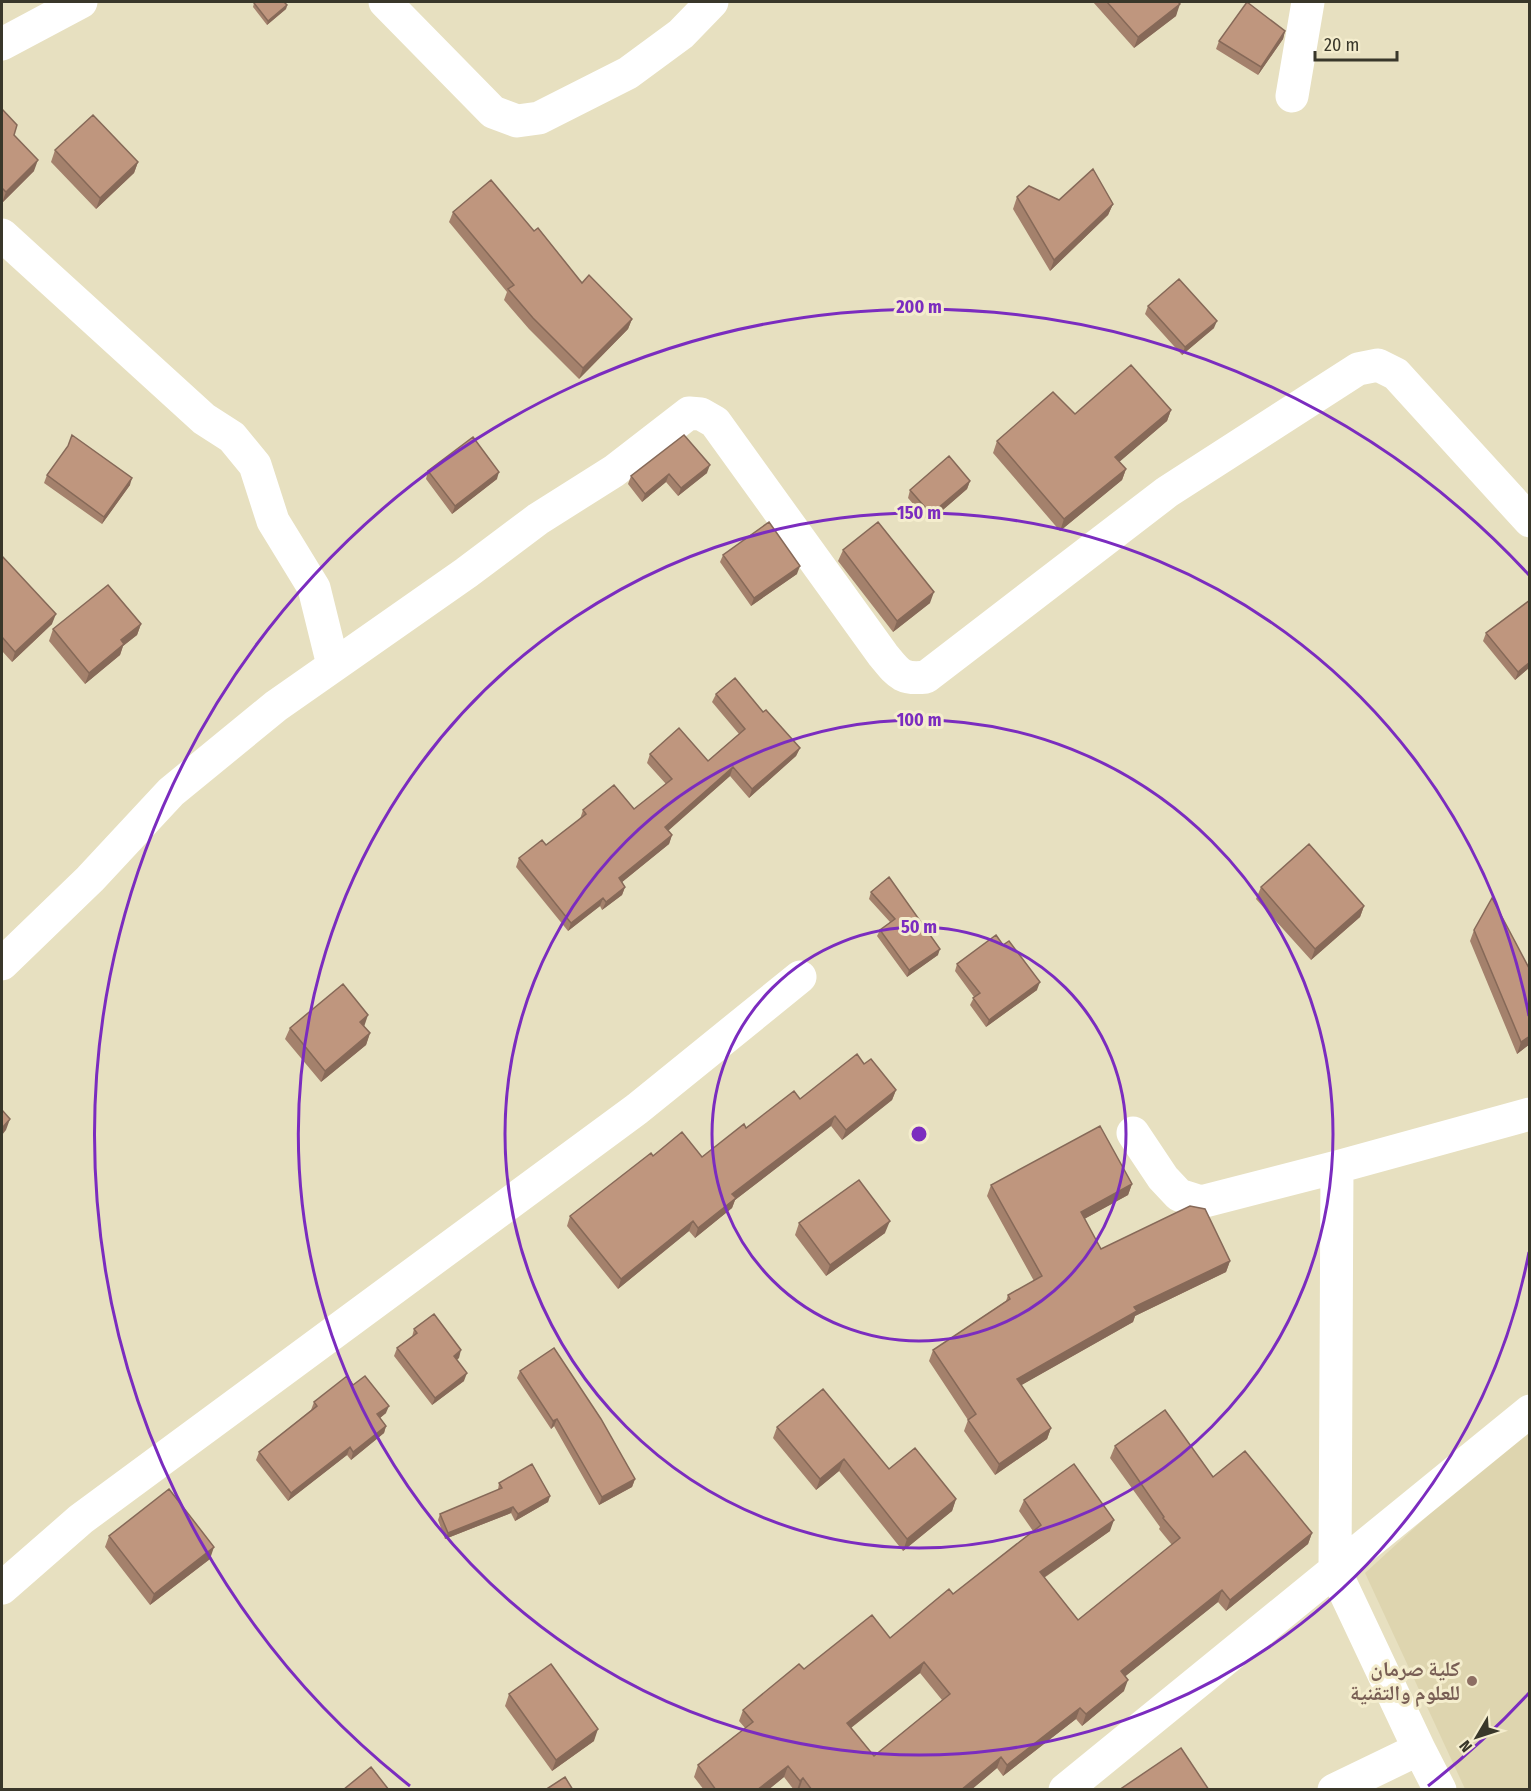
<svg xmlns="http://www.w3.org/2000/svg" width="1531" height="1791" font-family="'Fira Sans Condensed','Noto Naskh Arabic',sans-serif">
<style>
.built{fill:#ded5af}
.lines{fill:none;stroke-linecap:round;stroke-linejoin:round}
.minor{stroke:#fff;stroke-width:33}
.wall{fill:#a4816c;fill-rule:evenodd}
.shaded-wall{fill:#866958}
.building{fill:#bf967e;stroke:#866958;stroke-width:1.5;fill-rule:evenodd}
.ring{fill:none;stroke:#7b2cbf;stroke-width:3}
.education-dot{fill:#8d6e63;stroke:#f4edcd;stroke-width:2}
.labels{text-anchor:middle;dominant-baseline:central;stroke-width:6;stroke-linejoin:round;paint-order:stroke}
.education-label{font-size:21px;font-weight:bold;fill:#785e54;stroke:#f4edcd;text-anchor:end}
.centre{fill:#7b2cbf;stroke:#f4edcd;stroke-width:3}
.ring-label{font-size:18px;text-anchor:middle;font-weight:bold;fill:#7b2cbf;stroke:#f4edcd;stroke-width:6;stroke-linejoin:round;paint-order:stroke}
</style>
<rect width="100%" height="100%" fill="#e7e0c0"/>
<path class="built" d="M1529 1423V1789H1465L1365 1573Z"/>
<g class="lines">
<path class="minor" d="M385 2 493 112 517 121 539 118 628 73 681 34 712 2
M2 44 81 2
M1292 96 1308 2
M2 235 204 419 232 437 255 465 273 521 314 588 333 665
M2 964 90 879 171 792 276 706 466 573 538 519 614 471 689 413 701 414 715 422 883 655C898 673 901 680 926 677L1167 492 1358 369 1378 365 1396 374 1530 521
M1133 1133 1163 1178 1179 1195 1201 1202 1337 1167 1530 1114
M1337 1167 1335 1571 1419 1749 1440 1790
M2 1588 81 1519 637 1109 800 977
M1065 1790 1530 1411
M1334 1790 1419 1749"/>
</g>
<path class="wall" d="M1093 2H1178L1176 16 1134 48Z
M254 3 287 5 286 9 267 25 253 7Z
M1285 31 1283 39 1258 75 1216 49 1219 41Z
M2 109 14 135 34 171 2 203Z
M55 150 138 162 134 173 96 209 51 162Z
M1017 197 1059 200 1113 204 1108 215 1050 271 1013 209Z
M453 212 534 231 582 283 632 319 628 329 579 379 529 329 504 300 507 292 449 222Z
M1148 306 1214 328 1182 355 1145 314Z
M1171 410 1167 421 1119 462 1126 469 1122 480 1060 531 993 453 997 441 1075 414Z
M428 471 497 479 452 514 426 479Z
M707 473 678 496 666 482 642 502 628 484 631 476Z
M47 475 130 485 102 524 44 483Z
M970 481 967 489 929 522 908 498 910 490Z
M843 550 930 603 893 632 838 561Z
M723 555 797 574 751 606 720 562Z
M2 556 52 624 12 662 2 651Z
M1530 600V667L1515 680 1483 641 1486 633Z
M141 624 137 635 123 646 120 655 85 684 49 641 53 629Z
M716 694 763 712 800 748 796 756 749 798 730 776 668 831 672 835 669 844 622 882 625 887 622 895 602 910 600 906 568 931 516 867 519 858 546 845 580 819 583 810 634 809 666 784 647 763 650 754 708 761 739 734 712 702Z
M1261 887 1364 906 1360 917 1311 960 1256 899Z
M871 892 938 955 907 977 877 936 880 930 890 922 869 899Z
M1474 930 1530 970V1044L1517 1054 1470 941Z
M1003 945 1037 990 986 1027 970 1005 974 997 955 971 957 964Z
M364 1026 370 1033 366 1045 321 1082 285 1039 290 1028Z
M864 1064 896 1090 892 1100 842 1140 831 1126 735 1200 732 1208 695 1238 689 1231 618 1289 567 1226 570 1216 653 1156 702 1157 746 1128Z
M1132 1184 1128 1195 1084 1219 1101 1249 1230 1261 1226 1272 1135 1316 1133 1322 1021 1385 1051 1428 1047 1439 995 1475 964 1431 968 1420 929 1361 933 1350 1006 1301 1008 1295 1034 1281 987 1196 991 1185Z
M799 1223 885 1233 826 1276 795 1235Z
M414 1329 459 1358 457 1359 464 1381 432 1405 394 1356 397 1348 412 1337Z
M520 1371 635 1479 632 1487 599 1505 554 1426 551 1429 517 1378Z
M353 1385 386 1413 380 1418 386 1426 384 1433 351 1460 347 1455 288 1501 256 1460 259 1452 311 1410 314 1402Z
M777 1427 889 1469 956 1499 952 1511 903 1551 839 1471 816 1490 773 1438Z
M1115 1446 1213 1477 1312 1533 1308 1544 1226 1611 1218 1602 1125 1676 1124 1691 1082 1726 1076 1719 1003 1776 997 1768 971 1790H794L784 1777 768 1790H704L694 1777 698 1765 745 1728 739 1721 743 1710 804 1669 890 1638 953 1594 1033 1531 1019 1511 1024 1500 1110 1531 1044 1578 1078 1620 1172 1545 1159 1529 1160 1527 1110 1458ZM920 1673 942 1700 874 1756 851 1728Z
M499 1483 550 1496 548 1502 515 1521 511 1513 445 1539 438 1520 440 1514 498 1490Z
M109 1536 210 1559 150 1605 105 1547Z
M509 1694 594 1741 552 1771 505 1706Z"/>
<path class="shaded-wall" d="M1180 4 1176 16 1134 48 1138 37Z
M287 5 286 9 267 25 268 21Z
M1285 31 1283 39 1258 75 1261 67Z
M38 160 34 171 2 203 6 192Z
M138 162 134 173 96 209 100 198Z
M1113 204 1108 215 1050 271 1054 260Z
M632 319 628 329 579 379 583 368Z
M1217 321 1214 328 1182 355 1185 347Z
M1171 410 1167 421 1111 469 1115 457Z
M710 465 707 473 678 496 681 488Z
M1126 469 1122 480 1060 531 1064 519Z
M499 472 497 479 452 514 455 506Z
M669 474 666 482 642 502 645 494Z
M132 478 130 485 102 524 104 517Z
M970 481 967 489 929 522 931 514Z
M800 566 797 574 751 606 754 598Z
M934 592 930 603 893 632 897 621Z
M56 614 52 624 12 662 15 652Z
M141 624 137 635 123 646 120 655 85 684 89 673 121 640Z
M1530 662V667L1515 680 1518 672Z
M800 748 796 756 749 798 752 789Z
M733 767 730 776 662 836 665 827Z
M672 835 669 844 616 887 619 878Z
M625 887 622 895 602 910 606 902Z
M603 898 600 906 568 931 571 923Z
M1364 906 1360 917 1311 960 1315 949Z
M940 949 938 955 907 977 909 970Z
M1040 982 1037 990 986 1027 989 1020Z
M368 1015 364 1027 360 1022Z
M370 1033 366 1045 321 1082 325 1071Z
M1530 1036V1044L1517 1054 1521 1042Z
M896 1090 892 1100 842 1140 846 1130Z
M835 1116 831 1126 735 1200 732 1208 695 1238 698 1228 732 1194Z
M10 1119 6 1130 2 1135V1128Z
M1132 1184 1128 1195 1077 1223 1081 1212Z
M693 1221 689 1231 618 1289 621 1279Z
M890 1221 885 1233 826 1276 830 1265Z
M1230 1261 1226 1272 1135 1316 1133 1322 1013 1390 1017 1379 1134 1307Z
M461 1350 459 1358 451 1364 454 1356Z
M467 1373 464 1381 432 1405 435 1398Z
M389 1406 386 1413 375 1422 377 1414Z
M557 1419 554 1426 551 1429 553 1421Z
M386 1426 384 1433 351 1460 353 1452Z
M1051 1428 1047 1439 995 1475 999 1464Z
M350 1447 347 1455 288 1501 291 1493Z
M844 1459 839 1471 816 1490 820 1479Z
M635 1479 632 1487 599 1505 602 1497Z
M550 1496 548 1502 515 1521 518 1514Z
M956 1499 952 1511 903 1551 907 1539Z
M513 1507 511 1513 445 1539 448 1533Z
M1114 1520 1110 1531 1036 1583 1040 1572Z
M1312 1533 1308 1544 1226 1611 1230 1600Z
M214 1547 210 1559 150 1605 154 1594Z
M1222 1590 1218 1602 1117 1683 1121 1671Z
M924 1662 920 1673 843 1734 847 1723Z
M1128 1680 1124 1691 1082 1726 1086 1714Z
M1080 1708 1076 1719 1003 1776 1007 1765Z
M598 1729 594 1741 552 1771 556 1760Z
M1001 1757 997 1768 971 1790H961Z
M788 1766 784 1777 768 1790H757Z
M803 1778 799 1790H797L800 1781Z"/>
<path class="building" d="M256 2H284L287 5 268 21 254 3Z
M1107 2H1178L1180 4 1138 37Z
M1247 2 1285 31 1261 67 1219 41Z
M2 109 17 125 14 135 38 160 6 192 2 188Z
M93 115 138 162 100 198 55 150Z
M1093 169 1113 204 1054 260 1017 197 1029 186 1059 200Z
M491 180 534 231 538 228 582 283 589 275 632 319 583 368 533 318 508 289 514 285 453 212Z
M1179 279 1217 321 1185 347 1148 306Z
M1131 365 1171 410 1115 457 1126 469 1064 519 997 441 1053 392 1075 414Z
M72 435 132 478 104 517 47 475 68 446Z
M684 435 710 465 681 488 669 474 645 494 631 476Z
M473 437 499 472 455 506 428 471Z
M949 456 970 481 931 514 910 490Z
M769 522 800 566 754 598 723 555Z
M878 522 934 592 897 621 843 550Z
M2 556 56 614 15 652 2 637Z
M108 585 141 624 121 640 124 644 89 673 53 629Z
M1530 600V662L1518 672 1486 633Z
M735 678 763 712 766 710 800 748 752 789 733 767 665 827 672 835 619 878 625 887 606 902 603 898 571 923 519 858 542 840 546 845 586 814 583 810 614 785 634 809 672 779 650 754 679 728 708 761 745 729 716 694Z
M1309 844 1364 906 1315 949 1261 887Z
M889 877 940 949 909 970 880 930 895 919 871 892Z
M1492 898 1530 970V1036L1521 1042 1474 930Z
M996 935 1003 945 1009 941 1040 982 989 1020 973 998 980 993 957 964Z
M343 984 368 1015 360 1022 370 1033 325 1071 290 1028Z
M857 1054 864 1064 871 1059 896 1090 846 1130 835 1116 732 1194 736 1198 698 1228 693 1221 621 1279 570 1216 651 1153 653 1156 682 1132 702 1157 744 1124 746 1128 794 1091 800 1099Z
M2 1110 10 1119 2 1128Z
M1100 1126 1132 1184 1081 1212 1101 1249 1190 1206 1205 1209 1230 1261 1134 1307 1137 1311 1017 1379 1051 1428 999 1464 968 1420 976 1414 933 1350 1010 1299 1008 1295 1042 1276 991 1185Z
M859 1180 890 1221 830 1265 799 1223Z
M434 1314 461 1350 454 1356 467 1373 435 1398 397 1348 417 1333 414 1329Z
M554 1348 601 1419 635 1479 602 1497 557 1419 553 1421 520 1371Z
M347 1376 353 1385 365 1376 389 1406 377 1414 386 1426 353 1452 350 1447 291 1493 259 1452 317 1406 314 1402Z
M823 1389 889 1469 915 1448 956 1499 907 1539 844 1459 820 1479 777 1427Z
M1165 1410 1213 1477 1245 1451 1312 1533 1230 1600 1222 1590 1121 1671 1128 1680 1086 1714 1080 1708 1007 1765 1001 1757 961 1790H812L803 1778 800 1781 788 1766 757 1790H716L698 1765 753 1722 743 1710 799 1664 804 1669 872 1615 890 1638 949 1589 953 1594 1041 1525 1024 1500 1074 1464 1114 1520 1040 1572 1078 1620 1180 1538 1163 1518 1164 1517 1115 1446ZM924 1662 950 1694 874 1756 847 1723Z
M532 1464 550 1496 518 1514 513 1507 448 1533 440 1514 502 1488 499 1483Z
M169 1489 214 1547 154 1594 109 1536Z
M551 1664 598 1729 556 1760 509 1694Z
M1181 1748 1209 1790H1119Z
M371 1767 389 1790H343Z
M565 1777 573 1790H545Z"/>
<g class="ring">
<circle cx="919" cy="1134" r="207"/>
<circle cx="919" cy="1134" r="414"/>
<path d="M1529 1252A621 621 0 1 1 1529 1016"/>
<path d="M1529 1693A827 827 0 0 1 1428 1786M410 1786A827 827 0 1 1 1529 575"/>
</g>
<circle class="education-dot" cx="1472" cy="1681" r="6"/>
<g class="labels">
<g class="education-label">
<text x="1460" y="1669">كلية صرمان<tspan x="1460" dy="24">للعلوم والتقنية</tspan></text>
</g>
</g>
<circle cx="919" cy="1134" r="9" class="centre"/>
<g class="ring-label">
<text x="919" y="313">200 m</text>
<text x="919" y="519">150 m</text>
<text x="919" y="726">100 m</text>
<text x="919" y="933">50 m</text>
</g>
<rect width="1531" height="1791" fill="none" stroke="#39372a" stroke-width="6"/>
<g transform="translate(1477 1737) rotate(231)" stroke="#f4edcd" stroke-width="4.5" paint-order="stroke">
<path d="M0-4.5L10 22L0 15L-10 22Z" fill="#39372a"/>
<text y="-9" font-size="16" font-weight="bold" text-anchor="middle" fill="#39372a">N</text>
</g>
<path d="M1315 51v9h82v-9" fill="none" stroke="#39372a" stroke-width="3"/>
<text x="1324" y="51" font-size="18" fill="#39372a" stroke="#f4edcd" stroke-width="4.5" paint-order="stroke">20 m</text>
</svg>
